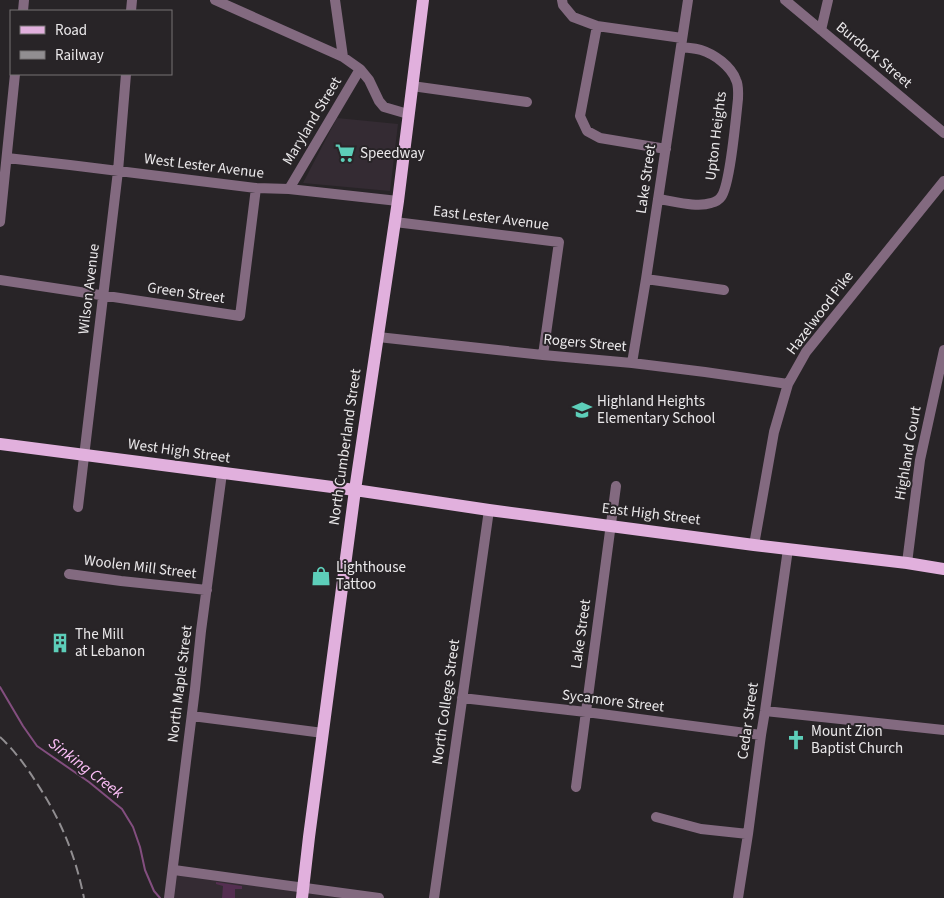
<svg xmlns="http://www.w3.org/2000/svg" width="944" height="898" font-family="'Source Sans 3',sans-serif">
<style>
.built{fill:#342b33}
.green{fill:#542e51}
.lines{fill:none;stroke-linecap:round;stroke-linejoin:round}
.stream{stroke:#834e7f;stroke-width:2}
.minor{stroke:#836a80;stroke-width:10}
.major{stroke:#e1b0dd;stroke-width:12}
.rail{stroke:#918e91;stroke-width:2;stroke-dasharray:10 5;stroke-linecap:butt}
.labels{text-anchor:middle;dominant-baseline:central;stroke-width:4;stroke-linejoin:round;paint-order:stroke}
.street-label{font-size:15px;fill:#eae8ea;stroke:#282427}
.poi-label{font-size:15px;fill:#eae8ea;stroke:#282427;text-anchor:start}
.water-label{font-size:16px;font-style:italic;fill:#fec0f9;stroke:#282427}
</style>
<rect width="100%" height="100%" fill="#282427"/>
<path class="built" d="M337 118 398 124 390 191 303 183Z
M174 870 377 898H169Z"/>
<path class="green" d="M216 882 242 886V889H235V898H222L223 886 216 884Z"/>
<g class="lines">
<path class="stream" d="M0 687 23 726 37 746 89 782 122 809 133 827 140 847 145 870 154 891 160 898"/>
<path class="minor" d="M215 0 343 57 360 69 369 80 379 101 384 107 408 114
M335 0 343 57
M562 0 563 5 573 17 597 26 682 38
M785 0 821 30 944 133
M23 11 24 0
M131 11 132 0
M597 26 580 116 587 131 600 138 666 149
M821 30 828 0
M412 86 527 102
M7 158 70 165 256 188 289 189 398 201
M289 189 360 69
M658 199C673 201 697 208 711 203 715 202 719 200 721 197 730 186 736 117 738 99 738 93 739 86 736 80 731 66 714 54 701 50 694 48 687 48 681 47
M0 222 15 74
M395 222 559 242 543 355
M646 279 724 290
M0 280 240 316 256 188
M378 337 543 355 632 363 705 372 788 384
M632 363 646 279 688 0
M78 507 118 171 126 74
M754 545 774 432 788 384 806 352 944 181
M907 563 920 460 944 350
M69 574 121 581 207 590
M462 698 586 712 761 735
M765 711 944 730
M192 716 323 733
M576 787 616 486
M656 817 701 829 748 834
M174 870 379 898
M169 898 195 689 201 631 222 473
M434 898 489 510
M738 898 748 834 761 735 765 711 788 549"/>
<path class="major" d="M0 444 355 490 489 510 754 545 907 563 944 569
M302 898 309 837 355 490 398 201 423 0"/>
<path class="rail" d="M0 737C14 750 26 766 36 782 61 820 75 854 84 898"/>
</g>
<defs>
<symbol id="supermarket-bare" viewBox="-9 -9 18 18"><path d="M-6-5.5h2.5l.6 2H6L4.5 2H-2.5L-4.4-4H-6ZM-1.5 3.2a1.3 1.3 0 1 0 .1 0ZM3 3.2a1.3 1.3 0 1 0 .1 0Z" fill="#5dceb9" stroke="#282427" stroke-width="2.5" paint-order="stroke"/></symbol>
<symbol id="school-bare" viewBox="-9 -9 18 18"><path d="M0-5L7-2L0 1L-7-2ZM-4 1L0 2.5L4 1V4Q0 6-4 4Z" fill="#5dceb9" stroke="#282427" stroke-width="2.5" paint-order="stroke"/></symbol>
<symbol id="shop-bare" viewBox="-9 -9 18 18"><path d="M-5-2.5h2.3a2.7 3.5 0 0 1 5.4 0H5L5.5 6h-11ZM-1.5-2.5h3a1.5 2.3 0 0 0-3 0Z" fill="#5dceb9" stroke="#282427" stroke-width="2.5" paint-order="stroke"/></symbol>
<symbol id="building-bare" viewBox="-9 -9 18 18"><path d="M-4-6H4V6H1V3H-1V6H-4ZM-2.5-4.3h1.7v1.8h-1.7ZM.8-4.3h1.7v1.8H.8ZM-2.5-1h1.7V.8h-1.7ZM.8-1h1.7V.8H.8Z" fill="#5dceb9" stroke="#282427" stroke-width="2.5" paint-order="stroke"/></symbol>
<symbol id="church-bare" viewBox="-9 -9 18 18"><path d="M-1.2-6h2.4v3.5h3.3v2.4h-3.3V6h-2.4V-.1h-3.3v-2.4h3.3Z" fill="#5dceb9" stroke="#282427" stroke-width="2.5" paint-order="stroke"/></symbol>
</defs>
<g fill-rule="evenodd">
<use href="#supermarket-bare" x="331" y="139" width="28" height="28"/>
<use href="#school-bare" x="568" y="396" width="28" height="28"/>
<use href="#shop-bare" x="307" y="562" width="28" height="28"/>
<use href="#building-bare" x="46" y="629" width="28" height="28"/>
<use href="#church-bare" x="782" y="726" width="28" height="28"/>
</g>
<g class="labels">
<g class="street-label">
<text transform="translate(874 55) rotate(40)">Burdock Street</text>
<text transform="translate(312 121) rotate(-59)">Maryland Street</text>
<text transform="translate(716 136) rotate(-83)">Upton Heights</text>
<text transform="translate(204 166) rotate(7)">West Lester Avenue</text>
<text transform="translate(646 179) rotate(-82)">Lake Street</text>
<text transform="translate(491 218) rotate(7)">East Lester Avenue</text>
<text transform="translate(89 289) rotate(-83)">Wilson Avenue</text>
<text transform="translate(186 293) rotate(8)">Green Street</text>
<text transform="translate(820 313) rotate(-53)">Hazelwood Pike</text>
<text transform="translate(585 343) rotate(5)">Rogers Street</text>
<text transform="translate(345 447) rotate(-82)">North Cumberland Street</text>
<text transform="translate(179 451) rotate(8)">West High Street</text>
<text transform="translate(908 453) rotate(-80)">Highland Court</text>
<text transform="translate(651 514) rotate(7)">East High Street</text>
<text transform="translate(140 567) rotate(7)">Woolen Mill Street</text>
<text transform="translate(581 634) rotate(-82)">Lake Street</text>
<text transform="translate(180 684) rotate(-83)">North Maple Street</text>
<text transform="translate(613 701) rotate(7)">Sycamore Street</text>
<text transform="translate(446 702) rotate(-82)">North College Street</text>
<text transform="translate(748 721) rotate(-82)">Cedar Street</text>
</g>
<g class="poi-label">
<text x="360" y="153">Speedway</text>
<text x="597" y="401">Highland Heights<tspan x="597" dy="17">Elementary School</tspan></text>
<text x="336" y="567">Lighthouse<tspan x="336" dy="17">Tattoo</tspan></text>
<text x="75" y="634">The Mill<tspan x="75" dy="17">at Lebanon</tspan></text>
<text x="811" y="731">Mount Zion<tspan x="811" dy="17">Baptist Church</tspan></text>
</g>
<g class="water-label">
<text transform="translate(86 768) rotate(37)">Sinking Creek</text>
</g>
</g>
<rect x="10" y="10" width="162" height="65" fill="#282427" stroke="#767275"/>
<rect x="20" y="26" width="25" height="8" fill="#e1b0dd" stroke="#767275"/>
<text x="55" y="35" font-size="15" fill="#eae8ea">Road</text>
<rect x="20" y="51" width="25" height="8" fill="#918e91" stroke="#767275"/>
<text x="55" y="60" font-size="15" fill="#eae8ea">Railway</text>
</svg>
